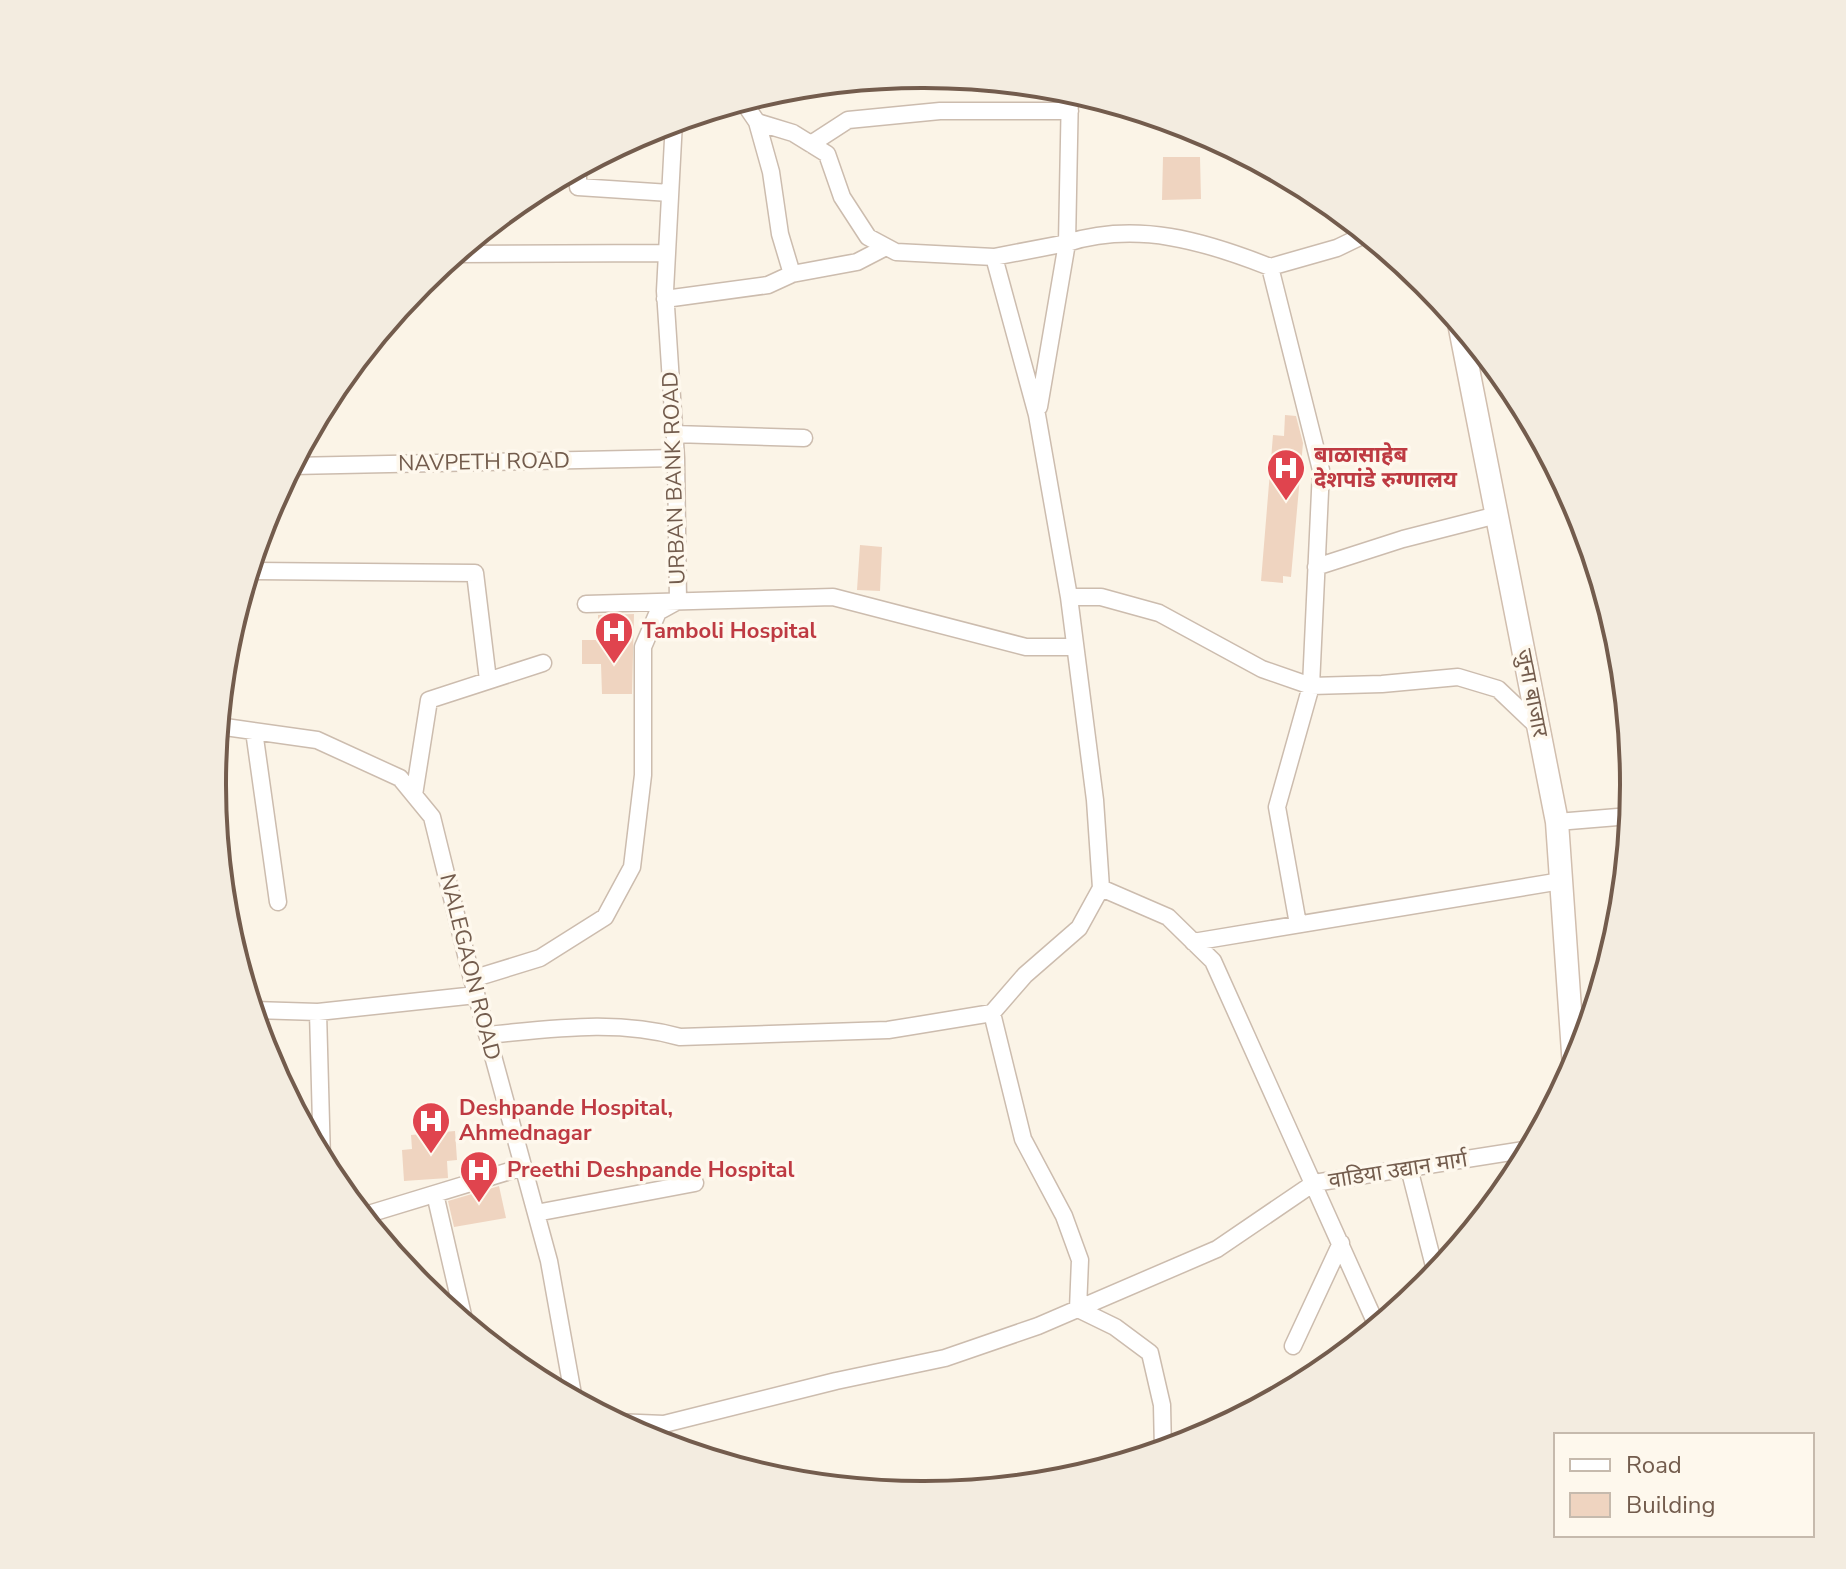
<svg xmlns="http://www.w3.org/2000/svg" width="1846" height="1569" font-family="'Nunito Sans','Noto Sans Devanagari',sans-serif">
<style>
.building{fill:#efd4c0}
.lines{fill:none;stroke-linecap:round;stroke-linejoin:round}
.street-casing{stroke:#ccbcae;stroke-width:19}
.secondary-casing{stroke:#d1beae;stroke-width:25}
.street{stroke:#fff;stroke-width:16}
.secondary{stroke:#fff;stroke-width:22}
.labels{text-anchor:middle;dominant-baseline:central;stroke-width:7;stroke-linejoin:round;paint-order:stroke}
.health-label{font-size:22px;font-weight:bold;fill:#be3a42;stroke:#fef8ed;text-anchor:start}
.street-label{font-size:22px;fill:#735c4d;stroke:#fef8ed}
.rim{fill:none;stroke:#735c4d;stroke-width:4}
</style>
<rect width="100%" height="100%" fill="#fbf4e7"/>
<path class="building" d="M1163 157H1200L1201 199 1162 200Z
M1285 415 1296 416 1303 443 1291 577 1283 576V583L1261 581 1273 435 1284 436Z
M860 545 882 547 880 591 857 590Z
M634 614 632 694H602L601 664H582V640H598V615Z
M455 1131 457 1160 447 1161 448 1178 404 1181 402 1150 412 1149 411 1135Z
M499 1186 506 1218 454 1227 448 1201Z"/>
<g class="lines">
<defs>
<path id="street" d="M742 100 757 122 793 133 827 154 842 197 868 237 896 252 994 257 1067 243 1070 90
M757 122 771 172 780 234 792 274
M811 144 848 120 940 111H1070
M578 167V187L670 193
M455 254 667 253
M994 257 1037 415 1069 597 1095 800 1101 888 1079 928 1025 975 992 1013 1023 1139 1064 1216 1080 1260 1078 1309
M1270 267 1337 248 1366 234
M665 299 768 285 792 274 857 262 886 247
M1039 407 1067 243C1137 221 1204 241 1270 267L1321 470 1311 686 1277 807 1298 924
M674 434 804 438
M292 466 676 458
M1316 567 1403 539 1497 515
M249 571 475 573 488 680
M1069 597H1101L1159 613 1262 669 1311 686 1382 684 1458 677 1498 689 1538 727
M586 604 833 597 1026 647H1075
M218 726 317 740 400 778 432 817 472 979 549 1261 574 1400
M254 731 278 902
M414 795 429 700 543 663
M1557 822 1630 816
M1101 888 1168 917 1213 961 1377 1326
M1193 942 1561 881
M472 979 540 958 605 917 632 867 643 775V647L658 612 678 601 676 458 665 291 674 121
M253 1010 318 1012 476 995
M318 1012 322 1160
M487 1035C552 1029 616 1019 680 1037L888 1030 992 1013
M1409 1168 1436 1274
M435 1194 465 1324
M536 1213 695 1183
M362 1216 523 1167
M1078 1309 1115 1327 1150 1353 1162 1405 1163 1451
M1293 1346 1341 1243
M615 1422 664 1424 836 1381 945 1358 1038 1326 1217 1249 1314 1183 1530 1149"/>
<path id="secondary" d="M1459 323 1557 822 1574 1067"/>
</defs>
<use href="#street" class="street-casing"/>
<use href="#secondary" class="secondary-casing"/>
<use href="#street" class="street"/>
<use href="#secondary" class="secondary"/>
</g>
<defs>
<symbol id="hospital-pin" viewBox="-11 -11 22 30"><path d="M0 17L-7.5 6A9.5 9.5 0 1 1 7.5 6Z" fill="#e0444e" stroke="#fef8ed"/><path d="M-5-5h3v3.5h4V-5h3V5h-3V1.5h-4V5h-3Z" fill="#fff"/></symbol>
</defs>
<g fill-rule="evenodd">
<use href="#hospital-pin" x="1264" y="446" width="44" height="60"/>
<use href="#hospital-pin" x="592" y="609" width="44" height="60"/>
<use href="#hospital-pin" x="409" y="1099" width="44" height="60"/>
<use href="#hospital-pin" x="457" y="1148" width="44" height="60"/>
</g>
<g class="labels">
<g class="health-label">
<text x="1314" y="455">बाळासाहेब<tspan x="1314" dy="25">देशपांडे रुग्णालय</tspan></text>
<text x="642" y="631">Tamboli Hospital</text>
<text x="459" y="1108">Deshpande Hospital,<tspan x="459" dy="25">Ahmednagar</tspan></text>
<text x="507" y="1170">Preethi Deshpande Hospital</text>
</g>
<g class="street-label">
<text transform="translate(484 462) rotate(-1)">NAVPETH ROAD</text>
<text transform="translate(674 478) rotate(-92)">URBAN BANK ROAD</text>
<text transform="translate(1532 693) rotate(79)">जुना बाजार</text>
<text transform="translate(470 967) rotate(76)">NALEGAON ROAD</text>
<text transform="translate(1398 1170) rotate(-9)">वाडिया उद्यान मार्ग</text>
</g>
</g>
<path d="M0 0H1846V1569H0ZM922 88H924A696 696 0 0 1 1620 784V785A696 696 0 0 1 924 1481H922A696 696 0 0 1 226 785V784A696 696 0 0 1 922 88Z" fill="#f3ece0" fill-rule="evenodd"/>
<path class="rim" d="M922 88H924A696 696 0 0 1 1620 784V785A696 696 0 0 1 924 1481H922A696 696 0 0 1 226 785V784A696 696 0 0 1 922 88Z"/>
<rect x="1554" y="1433" width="260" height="104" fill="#fef8ed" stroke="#c6baad" stroke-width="2"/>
<rect x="1570" y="1459" width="40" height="12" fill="#ffffff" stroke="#c6baad" stroke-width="2"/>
<text x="1626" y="1473" font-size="24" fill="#735c4d">Road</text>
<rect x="1570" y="1493" width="40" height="24" fill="#efd4c0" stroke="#c6baad" stroke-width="2"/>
<text x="1626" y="1513" font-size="24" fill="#735c4d">Building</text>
</svg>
